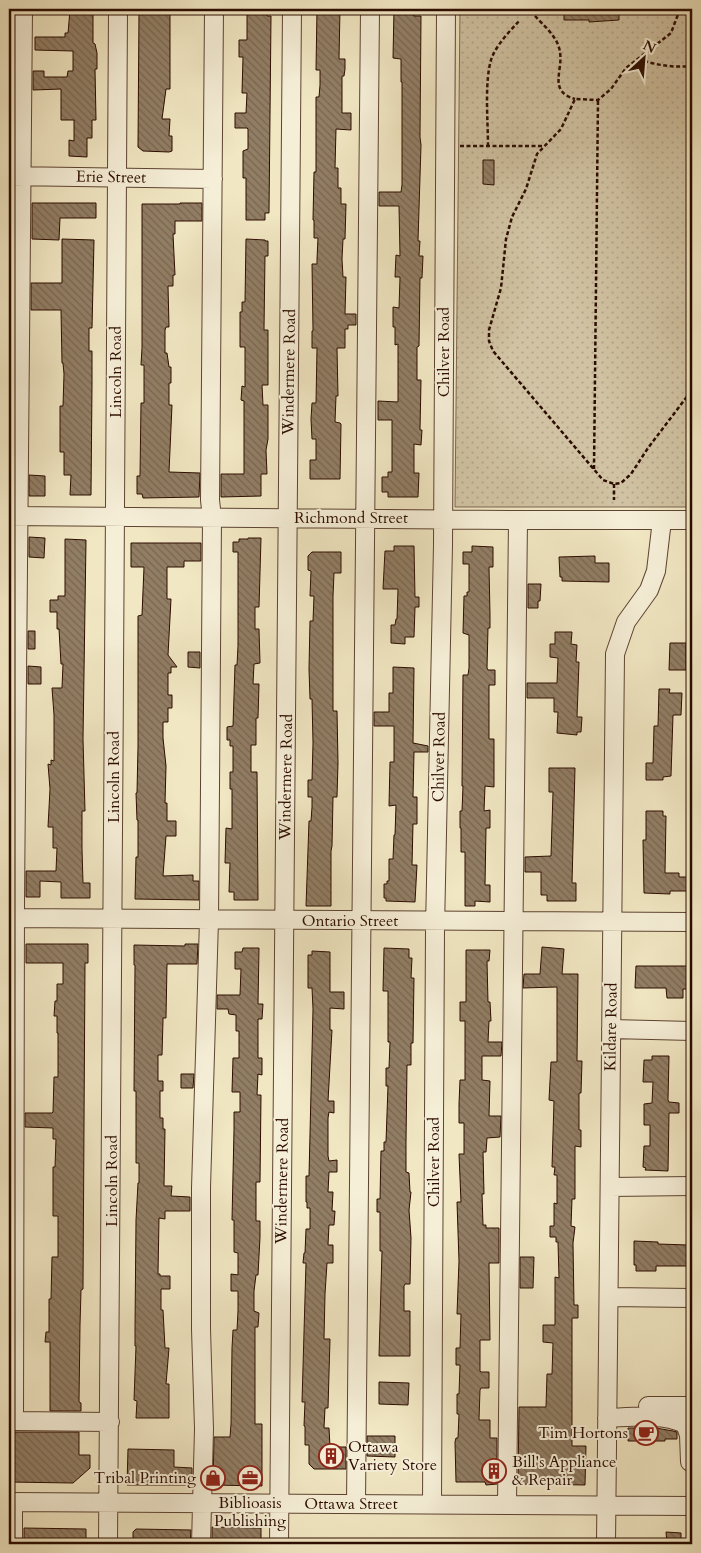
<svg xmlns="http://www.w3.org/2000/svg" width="701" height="1553" font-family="Cardo,serif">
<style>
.park{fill:url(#park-dots);stroke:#7e6751}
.building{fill:url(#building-back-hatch);stroke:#2c0c00}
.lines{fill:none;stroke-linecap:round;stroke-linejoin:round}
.minor-casing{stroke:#5d4331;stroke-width:20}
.path{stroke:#2c0c00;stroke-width:2.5;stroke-dasharray:4 2.5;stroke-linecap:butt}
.minor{stroke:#f6efd8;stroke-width:18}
.labels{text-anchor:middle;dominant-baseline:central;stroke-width:4;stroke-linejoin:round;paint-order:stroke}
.street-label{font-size:16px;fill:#2c0c00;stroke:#f6efd8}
.poi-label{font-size:16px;fill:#2c0c00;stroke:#f6efd8;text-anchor:end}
</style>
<defs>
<pattern id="park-dots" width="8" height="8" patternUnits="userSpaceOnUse" patternTransform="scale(1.25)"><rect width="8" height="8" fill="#d0c2a2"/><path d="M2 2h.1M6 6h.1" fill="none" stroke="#b3a68a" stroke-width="1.8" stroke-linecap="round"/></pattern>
<pattern id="building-back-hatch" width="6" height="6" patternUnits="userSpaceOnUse" patternTransform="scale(1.25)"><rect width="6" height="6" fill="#927e65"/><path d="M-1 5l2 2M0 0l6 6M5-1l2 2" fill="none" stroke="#776651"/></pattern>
</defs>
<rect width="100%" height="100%" fill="#f1e7c3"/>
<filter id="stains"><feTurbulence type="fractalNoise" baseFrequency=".004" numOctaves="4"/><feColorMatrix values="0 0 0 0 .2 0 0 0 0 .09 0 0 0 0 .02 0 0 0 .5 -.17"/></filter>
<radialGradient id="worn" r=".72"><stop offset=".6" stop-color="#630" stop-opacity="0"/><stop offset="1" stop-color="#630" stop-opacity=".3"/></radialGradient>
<path class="park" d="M460 9H692V507H455Z"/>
<path class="building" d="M74 9H93V43L95 44 97 53V69H95L96 120H92V138H87V157L69 156V140L74 141V120H61V89L33 90V71H44V77H67L68 71H73V51L35 50V37H65V33H68L70 10Z
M247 9H267V16H271L269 213H265V220H246V178H243V151L248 149V129L247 128H235V113H246L247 93H242L243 57H239V40H247Z
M317 9H340L339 59H345V69L344 76H342V113H351V130L336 129 335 168H338V188H341V204H346L345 239H343L342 259 343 277H346L345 314H356V325H348V329H345V348H337L338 396H336L335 422 340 423 341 424 340 479H310V460H316V439H312L311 419 312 403H316L317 348H312V331H313L312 264H317V259L318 238H314V220H313L314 172H316V97H319L320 85V70H316Z
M394 9H414V16H421L420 137 421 145 418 241H420L419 256H423L422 278H420L419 346 417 347V380H421L420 430H422L421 445 414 444V473H419L418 497H388V492H382V477H388V472H392V420H378V401L398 402V344L395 345V327H393V307L399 308 400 277H395L396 255 400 256 399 206H379V192H401L402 185V82H401V59L393 58Z
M564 9H619V20L589 22V20H564Z
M139 10 170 11V89H166L162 119H170L169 136H172V151L169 152 143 151 138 147Z
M483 160H494V185L483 184Z
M32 203H96V218H60L59 240 32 239Z
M180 203H202V221H175V234H173L175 275H173V286H168L169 327H166L165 330V353H167L169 367H171V383H169V405H172L169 472 200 473 199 497 143 498 142 494H137V476H140L141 403H144V365H141L142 348V204H180Z
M62 239 94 240 92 328H89V351H92V384L91 495H70L71 475H64V452H60V406H63L64 374 63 363H62L61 310H31V283H62Z
M246 239 265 240V241H268V256H265L264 330H268V385H262L263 405H268V439L266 450 267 474H261V496L221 497V474H244V401L241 400 242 386 245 387V347H240V312H242V302H245Z
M29 475 45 476V496H29Z
M29 537 45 538 44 558 29 557Z
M248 538H261L259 607H255V629H259L260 663 254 664 253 684H259L258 718H256V745H251V772H257L258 900H234V892H229L230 863H225L226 828 232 829V789H230V772H233V746H230V740H227V727L233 726 235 665H237L238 646V552H233V542H239V539H248Z
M65 539 86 540 83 739 85 811H82V849L83 883H90V898H61V882L40 881V897H26V871H56L57 848H53V827H48L50 789 48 764 51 765V760L54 761V715L52 688H62L63 664H61L59 629H57V612H50V600H58V596H65Z
M131 543H201V561H184V567H167V599H171L168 655 177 667H171V673H168V695H172V708H168V722H163V738L166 766 165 803H167V821H176V836H166L163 876 193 875V881H199V900L135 899 136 857H138V820H137L136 793H137L138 747V616L142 615 144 567H131Z
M394 546H414L415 597H419V607H415L414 637H405V644L391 643V625H395L396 619H397L398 589H383L385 551H394Z
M472 546 493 547V567H489L490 615V628H488L487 668 488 670H495V685H489V739H494V787L485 786 484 811 490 810V828H486L485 885H490V902L475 901V906H465V852H461V828H460V811H462L463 786H462L463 675H468L469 668V635L463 633 464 596H467V592H469V564H463V552H472Z
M312 552H341V573H334L333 596V711H337L338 763 337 797H333L332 846 331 851V906H306L309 821H311L312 807V797H308V780H312L313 743 312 699H310L309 669 310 621H313L314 596H310L311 571 308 570V556Z
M595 556V563H609V582L562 581V577H560L559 557Z
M528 584H541L540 601H538V608H528Z
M28 631H35V649H28Z
M555 632H572L571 644 577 645 576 662H579L577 717H582L581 732H577V735L557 733 558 712H554V698H527V683H557L558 658 550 657V644H555Z
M670 643H686V670H669Z
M188 652H200V668L188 667Z
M28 666 41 667V684H28Z
M393 667 414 668 413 743 428 746V752H414L413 797H417V824H413L412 865H417L415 902 386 901V898H384V884H387V881H389V859H393L394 835H395L396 805 389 806 390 762H394V726H374V712H389V693H393Z
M659 689H670L669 693H682L681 715H673L671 776 663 777V780H646V763H653L654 726H658Z
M549 768H575L572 883H576V901H547V895H541V872H525V857L551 856 553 792H549Z
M646 811H663V816H666L665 873H679V877H690V891H670V894L644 893 643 840H646Z
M26 944H88V963H85L83 1289 81 1290 80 1325 79 1402 81 1403V1411H50V1342H45L46 1332H49V1299H51L52 1257H58V1216H53V1167H55L56 1139H53V1128L25 1127V1113H52L53 1112 54 1077H58V1033H57V1016H54L55 1001H57V984H63V963H26Z
M185 944H198L197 964H167L166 1018H163V1020L162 1055H158V1081H163V1091H160V1118H163V1129H165L164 1186H172L171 1196 190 1197V1211H165V1219L159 1218 158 1274H160V1276H170V1289H161V1310H163L165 1348H169L166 1384H169V1418H136L137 1401 134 1400 136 1346H135V1329L136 1220 138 1183H139V1163H136V1091H134L135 965H134V945L185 946Z
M542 947 564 949 562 974H578L577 1061H582L581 1093H579V1130H581V1147L575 1146V1199H572L571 1226 575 1227 573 1243 574 1305H578V1318H572V1446H586L585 1485 518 1484 519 1407H546L547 1374H552L553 1343 543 1342V1325H555V1277L559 1278 558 1242H556V1237H550V1226H554V1203L557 1204V1175H554L555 1167H552L554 1101 549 1100 551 1062H557V987L523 988 524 974H540Z
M243 948H259L258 1004H263L262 1019H258V1058H262V1075L258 1074 257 1095H261L260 1182H256V1221H260V1237L258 1275H256L254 1291V1311L259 1313 258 1327H255V1424H262V1486L213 1485 214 1437H230L231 1424 232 1348 233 1330H237L238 1311V1291H231V1274L238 1275V1253L234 1252V1220H232L234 1130V1112H240V1092H232L233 1058H239V1031H236V1015L229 1014 228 1009H217V995H240L241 969H235V952H242Z
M384 948 409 949V958H412L411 978H414L413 1043H411V1065H407L406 1142V1172L409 1173 410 1192H411L409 1210 411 1238 410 1284H405L404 1286V1311H410V1356H379L382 1251H380V1212H377V1199H380L381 1151H384V1142H386L388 1086H386V1068H389L390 1042H388V991H383Z
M466 950H490L489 961H487L488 1002H490L491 1021H489L488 1042H502L501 1056H482V1080L490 1081 489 1116H501L500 1137 487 1138 486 1152H483L484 1194H482L483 1225H486V1228H499V1263H489L490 1340H480V1371L481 1372H489V1388H481L480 1390 479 1420H490V1438H497V1484L486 1485 485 1482H456L455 1442 456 1438H458L459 1414H457V1394H459L460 1365H456V1348H460L461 1314H457L459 1261 457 1202H461L459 1154H464V1123H459V1104L460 1080H465V1021H460V1002H466Z
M312 951 330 952V992H344V1009L330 1008V1030H332L328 1101H334V1113L329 1112 328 1118V1156L329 1161 337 1160V1172H329L328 1192H333L332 1211H335L334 1225H329L328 1245H333V1263H327L325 1294 324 1339H330L328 1408H325L324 1428H329L330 1447H346V1469H314L309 1464V1445H305V1426H304L305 1402H302L306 1263H303L304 1253H305L306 1229H310V1208H307V1202H306V1176H309L313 1009 312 988H308V955H312Z
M636 966H691V989H683V998H667L666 988H635Z
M652 1056H669L668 1100 669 1102 679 1103V1113H669L668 1171 645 1170 646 1168 643 1167 644 1146H650V1125H644V1104L652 1103 653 1082H643L644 1060H652Z
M181 1074H194L193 1088H181Z
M634 1241 658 1242V1244L688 1245V1249H692V1266H656V1271H636V1265H634Z
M520 1257H534L533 1288H520Z
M379 1382 409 1383 408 1405 379 1404Z
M628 1428H656L673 1431 677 1432V1439H665V1441H628Z
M9 1430 14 1432H79V1455H90V1468L73 1483 9 1482Z
M367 1436H395V1457L367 1456Z
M128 1449 174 1450V1467L192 1468V1485H127Z
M212 1527 261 1528V1544H212Z
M24 1528 86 1529V1544H24Z
M136 1529 191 1530 190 1544H175V1542L133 1541V1532Z
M666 1532 681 1533V1544H667Z"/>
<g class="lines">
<defs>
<path id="minor" d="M23 9 15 900 14 1421 110 1422
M9 176 213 179
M9 516 518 520H692
M9 918 692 922
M611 1029 692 1031
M610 1187 692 1186
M609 1297 692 1298
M648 1406H692
M607 1418C632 1417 662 1413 685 1424L689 1435 690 1462
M9 1502 692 1506
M356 1504 370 9
M432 1504 435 929 443 545 446 9
M507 1505 518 520
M13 1544V1502
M108 1544C113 1032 114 521 118 9
M201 1544 204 1429 201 1329V1188L209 920 212 518 210 500 214 9
M279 1544 292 9
M606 1544 615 654 626 622 649 590 656 571 662 520"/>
</defs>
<use href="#minor" class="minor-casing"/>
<path class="path" d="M680 9 671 33 626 68 611 89 598 100 575 99 561 129 537 154 526 189 512 217 506 239 501 288 489 330V341L493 351 603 480 614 484 621 483 631 474 648 448 692 390
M535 16C544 26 558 37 560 52 563 72 548 91 575 99
M638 59C656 65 673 68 692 66
M460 146H544
M488 146C488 121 484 79 492 57 498 43 510 31 520 20
M594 469 598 100
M614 484V500"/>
<use href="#minor" class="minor"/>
</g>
<defs>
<symbol id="cafe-ring" viewBox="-11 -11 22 22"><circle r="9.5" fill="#f6efd8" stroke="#8f2418" stroke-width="1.5"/><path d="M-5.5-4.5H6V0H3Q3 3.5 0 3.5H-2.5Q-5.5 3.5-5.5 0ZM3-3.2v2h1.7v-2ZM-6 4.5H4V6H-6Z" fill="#8f2418"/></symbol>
<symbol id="building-ring" viewBox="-11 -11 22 22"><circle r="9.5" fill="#f6efd8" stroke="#8f2418" stroke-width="1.5"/><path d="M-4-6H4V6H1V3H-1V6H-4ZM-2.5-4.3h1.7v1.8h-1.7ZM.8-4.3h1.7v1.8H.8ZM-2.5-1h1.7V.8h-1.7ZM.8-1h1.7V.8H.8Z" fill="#8f2418"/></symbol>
<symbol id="shop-ring" viewBox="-11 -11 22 22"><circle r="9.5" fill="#f6efd8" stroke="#8f2418" stroke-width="1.5"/><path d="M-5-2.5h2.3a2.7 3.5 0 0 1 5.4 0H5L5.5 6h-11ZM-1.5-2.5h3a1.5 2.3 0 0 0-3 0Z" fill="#8f2418"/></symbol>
<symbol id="office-ring" viewBox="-11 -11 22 22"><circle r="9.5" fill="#f6efd8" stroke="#8f2418" stroke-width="1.5"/><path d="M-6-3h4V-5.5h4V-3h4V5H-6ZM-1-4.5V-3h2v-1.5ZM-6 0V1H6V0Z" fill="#8f2418"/></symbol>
</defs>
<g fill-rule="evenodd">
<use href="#cafe-ring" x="632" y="1419" width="28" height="28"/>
<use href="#building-ring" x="317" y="1442" width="28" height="28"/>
<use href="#building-ring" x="480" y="1457" width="28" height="28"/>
<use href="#shop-ring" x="199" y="1464" width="28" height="28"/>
<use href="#office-ring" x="236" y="1464" width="28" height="28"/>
</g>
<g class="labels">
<g class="street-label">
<text transform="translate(111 177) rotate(1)">Erie Street</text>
<text transform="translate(444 352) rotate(-90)">Chilver Road</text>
<text transform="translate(116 372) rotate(-90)">Lincoln Road</text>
<text transform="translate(289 372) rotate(-89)">Windermere Road</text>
<text x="351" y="518">Richmond Street</text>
<text transform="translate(439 757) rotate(-89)">Chilver Road</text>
<text transform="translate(114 777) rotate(-90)">Lincoln Road</text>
<text transform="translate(286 777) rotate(-89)">Windermere Road</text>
<text x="350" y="921">Ontario Street</text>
<text transform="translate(611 1027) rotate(-89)">Kildare Road</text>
<text transform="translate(434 1162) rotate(-90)">Chilver Road</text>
<text transform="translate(112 1181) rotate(-90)">Lincoln Road</text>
<text transform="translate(282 1181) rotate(-89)">Windermere Road</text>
<text x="351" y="1504">Ottawa Street</text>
</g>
<g class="poi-label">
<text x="628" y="1433">Tim Hortons</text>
<text x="348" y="1447" text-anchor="start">Ottawa<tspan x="348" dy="18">Variety Store</tspan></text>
<text x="512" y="1462" text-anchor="start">Bill's Appliance<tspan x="512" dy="18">&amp; Repair</tspan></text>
<text x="196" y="1478">Tribal Printing</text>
<text x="250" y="1503" text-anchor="middle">Biblioasis<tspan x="250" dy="18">Publishing</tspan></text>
</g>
</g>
<rect width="701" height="1553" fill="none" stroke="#f1e7c3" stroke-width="30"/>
<rect x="10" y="10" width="681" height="1533" fill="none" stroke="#2c0c00" stroke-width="2.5"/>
<rect x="15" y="15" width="671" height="1523" fill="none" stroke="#2c0c00"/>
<g transform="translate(644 58) rotate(26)" stroke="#f6efd8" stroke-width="4" paint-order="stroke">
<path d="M0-4L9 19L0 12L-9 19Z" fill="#2c0c00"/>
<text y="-8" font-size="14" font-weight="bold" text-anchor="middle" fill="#2c0c00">N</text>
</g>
<rect width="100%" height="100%" filter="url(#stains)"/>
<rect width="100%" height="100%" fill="url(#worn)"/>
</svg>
